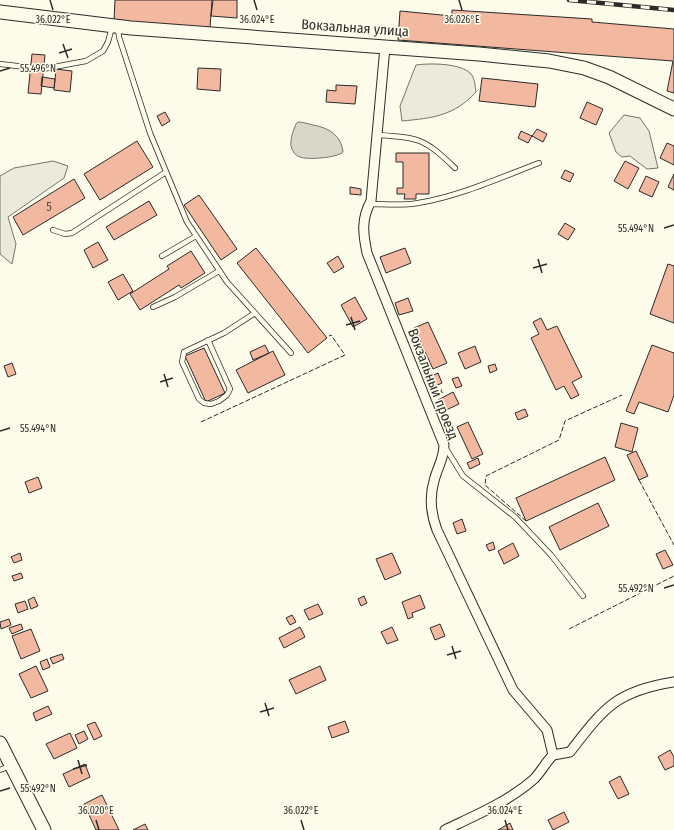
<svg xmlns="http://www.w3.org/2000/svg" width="674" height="830" font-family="'Fira Sans Condensed',sans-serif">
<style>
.green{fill:#ecebdb;stroke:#74746e}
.water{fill:#d8d7c9;stroke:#74746e}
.building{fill:#f2b8a0;stroke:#2b2b2b}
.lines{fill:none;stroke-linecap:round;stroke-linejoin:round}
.service-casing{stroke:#2b2b2b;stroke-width:6}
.minor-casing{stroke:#2b2b2b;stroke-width:11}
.secondary-casing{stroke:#2b2b2b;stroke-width:15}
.service{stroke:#fdfbea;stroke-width:4.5}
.minor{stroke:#fdfbea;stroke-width:9}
.secondary{stroke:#fdfbea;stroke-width:13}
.rail-casing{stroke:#2b2b2b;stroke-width:4.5}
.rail{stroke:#fdfbea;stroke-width:3;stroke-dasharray:9;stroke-linecap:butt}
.fence{stroke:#2b2b2b;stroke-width:1;stroke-dasharray:5 2;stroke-linecap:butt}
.ticks{fill:none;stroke:#2b2b2b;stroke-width:1.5}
.labels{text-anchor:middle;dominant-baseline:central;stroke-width:3;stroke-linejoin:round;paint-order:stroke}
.number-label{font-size:12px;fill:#5d4e48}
.street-label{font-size:14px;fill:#2b2b2b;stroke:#fdfbea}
.ticks-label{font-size:10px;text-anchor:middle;fill:#2b2b2b;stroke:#fdfbea;stroke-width:3;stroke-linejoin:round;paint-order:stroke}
</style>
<rect width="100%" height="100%" fill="#fdfbea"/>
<path class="green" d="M416 65C430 63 461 63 471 74 475 79 475 86 476 92 454 116 433 118 402 121L400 106Z
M624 115 640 118 649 131 658 168 647 169 630 156 622 157 616 152 609 133Z
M53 161 68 166 64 178 8 217 16 244 12 264 0 254V176L14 168Z"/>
<path class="water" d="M298 122C304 122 308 124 313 125 329 128 341 135 343 152 337 158 307 160 300 157 297 156 294 154 293 151 288 144 293 131 296 124Z"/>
<path class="building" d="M115 0H212L210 28 114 21Z
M213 0H237V18L211 16Z
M452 10 592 19V22L674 29V93L667 91 673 61 398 40 400 11 452 16Z
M32 54 45 55 41 94 28 93Z
M198 68 221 69 220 91 197 89Z
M56 69 72 71 70 92 54 90Z
M42 77 55 79 54 88 41 86Z
M482 78 538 84 535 107 479 101Z
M336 85 357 86 355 104 326 102 327 90 336 91Z
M587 102 603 109 596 125 580 118Z
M165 112 170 121 162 126 157 116Z
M537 129 547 134 543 142 532 136Z
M521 131 532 136 528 143 518 138Z
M137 141 153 167 100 200 84 174Z
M667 143 674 146V165L660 158Z
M396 153H429V194H416V199H404L405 194H397V188H403V162H396Z
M625 161 639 168 628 189 614 181Z
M565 170 574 174 570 182 561 178Z
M674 174V190L668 187Z
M646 176 659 182 652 197 639 191Z
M74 179 85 198 23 235 13 217Z
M350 187 361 189V195L350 194Z
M199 195 237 249 221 260 184 205Z
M149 201 157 215 114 240 106 227Z
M565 223 575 229 568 240 558 234Z
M98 242 108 260 93 268 84 250Z
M256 248 327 338 308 353 237 263Z
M405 248 411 263 386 273 380 257Z
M191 251 205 273 181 288 179 285 140 310 130 294 169 269 167 266Z
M338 256 344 267 334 273 327 263Z
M668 264 674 266V323L650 314Z
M123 274 133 291 118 300 108 282Z
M355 297 367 319 353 327 341 305Z
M408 298 413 311 399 315 395 303Z
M541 318 547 330 557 326 582 377 572 382 579 395 571 399 564 386 556 390 531 338 539 334 533 322Z
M428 322 447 363 433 369 414 328Z
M265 345 269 353 253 360 250 352Z
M652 345 674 353V395L668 412 639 402 634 414 626 411Z
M475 346 481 362 465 369 458 353Z
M204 348 225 393 206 402 185 356Z
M273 351 285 375 248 393 236 370Z
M12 363 16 374 8 377 4 366Z
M495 364 497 370 490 373 488 366Z
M438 373 442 383 431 388 427 378Z
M458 377 462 386 456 388 452 379Z
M453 392 459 404 444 411 438 400Z
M525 409 528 416 518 420 515 413Z
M468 422 483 454 472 459 457 427Z
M621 423 638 428 632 452 615 447Z
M636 451 648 476 639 480 627 455Z
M605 457 615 480 526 521 516 498Z
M478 458 480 464 470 469 467 463Z
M38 477 42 488 29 493 25 482Z
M598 503 609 526 560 550 549 527Z
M462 519 466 531 457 534 453 523Z
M493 542 495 549 489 551 486 545Z
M513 543 519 556 504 564 498 551Z
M665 550 673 565 663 569 656 554Z
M20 553 22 560 14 563 11 557Z
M392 553 401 573 385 580 376 559Z
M21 573 23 578 14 581 12 576Z
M420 595 425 608 412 613 413 617 408 619 402 602Z
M364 596 367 603 361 606 358 599Z
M34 597 38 606 31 609 28 600Z
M25 601 28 609 18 613 15 604Z
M318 604 323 614 309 620 304 610Z
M292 615 296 622 290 625 286 618Z
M9 619 11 625 1 629 0 622Z
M21 624 23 629 12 634 9 628Z
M440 624 445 636 435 640 430 628Z
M300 627 305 637 284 648 279 638Z
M392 627 398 640 387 644 381 632Z
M31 629 40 651 21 659 12 636Z
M62 654 64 659 53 664 50 658Z
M47 659 50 667 43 670 40 662Z
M36 666 48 691 31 698 19 674Z
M320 666 326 680 296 694 289 680Z
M48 706 52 714 36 721 33 713Z
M345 721 349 732 332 738 328 727Z
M95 722 102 736 94 740 87 725Z
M84 731 88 739 79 744 75 735Z
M70 733 77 748 54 759 46 744Z
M670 750 674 757V766L665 770 658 757Z
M85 764 90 777 69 787 63 774Z
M620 776 629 794 618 799 609 782Z
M102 795 119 830H96L84 804Z
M564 812 569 822 553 830 548 820Z
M510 823 513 830H498Z
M145 824 148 830H133Z"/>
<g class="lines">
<defs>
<path id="service" d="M118 28 119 37 150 133 187 222 227 282 291 353
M0 64 43 69 86 61 103 51 108 42 112 27
M377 135C420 138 424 138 455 168
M369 204C385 204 402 206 418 203 460 196 499 178 539 163
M53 230 65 234 72 233 166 172
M162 256 196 236
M153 307 175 297 219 271
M208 340 230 389 227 395 219 401 211 404 204 403 199 399 182 362 184 352 224 333 255 313
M445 447 463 476 515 517 551 555 583 596
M0 770 10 766"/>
<path id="minor" d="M385 47 371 201C361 219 363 234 367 253L444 445C444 459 437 468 434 481 429 498 431 514 437 530L513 690 547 730 553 755
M445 830C476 815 508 802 534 779 541 772 546 762 553 755L570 752C604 708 616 691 674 682"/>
<path id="secondary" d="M0 12 131 28 479 54 549 61 584 68 609 77 674 109
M0 743 44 830"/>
</defs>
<use href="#service" class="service-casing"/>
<use href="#minor" class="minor-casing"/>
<use href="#secondary" class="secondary-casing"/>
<use href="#service" class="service"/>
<use href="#minor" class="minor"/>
<use href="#secondary" class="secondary"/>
<defs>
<path id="rail" d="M569 0 674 10"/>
</defs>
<use href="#rail" class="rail-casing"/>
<use href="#rail" class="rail"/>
<path class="fence" d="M201 422 345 355 331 335 329 336
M639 480 674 545
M526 521 485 485 486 476 559 440 565 421 622 395
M569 629 674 576"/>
</g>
<path class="ticks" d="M50 0 53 10M254 0 257 10M459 0 462 10M63 44 68 58M59 53 72 49M0 71 10 68M664 228 674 225M538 259 542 273M533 268 547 264M351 317 355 330M346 325 360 321M164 374 168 387M160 382 173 378M0 431 10 428M664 588 674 585M452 646 456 659M447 655 461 651M265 703 269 716M260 712 274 708M78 760 82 774M73 769 87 765M0 791 10 788M96 820 99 830M301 820 304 830M505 820 508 830"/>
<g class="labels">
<g class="number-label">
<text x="49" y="207">5</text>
</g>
<g class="street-label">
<text transform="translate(355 28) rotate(4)">Вокзальная улица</text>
<text transform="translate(433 384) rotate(69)">Вокзальный проезд</text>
</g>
</g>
<g class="ticks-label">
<text x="53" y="23">36.022°E</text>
<text x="257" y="23">36.024°E</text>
<text x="462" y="23">36.026°E</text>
<text x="38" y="72">55.496°N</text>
<text x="636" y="232">55.494°N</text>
<text x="38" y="432">55.494°N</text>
<text x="636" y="592">55.492°N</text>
<text x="38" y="792">55.492°N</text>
<text x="96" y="814">36.020°E</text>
<text x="301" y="814">36.022°E</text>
<text x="505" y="814">36.024°E</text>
</g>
</svg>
